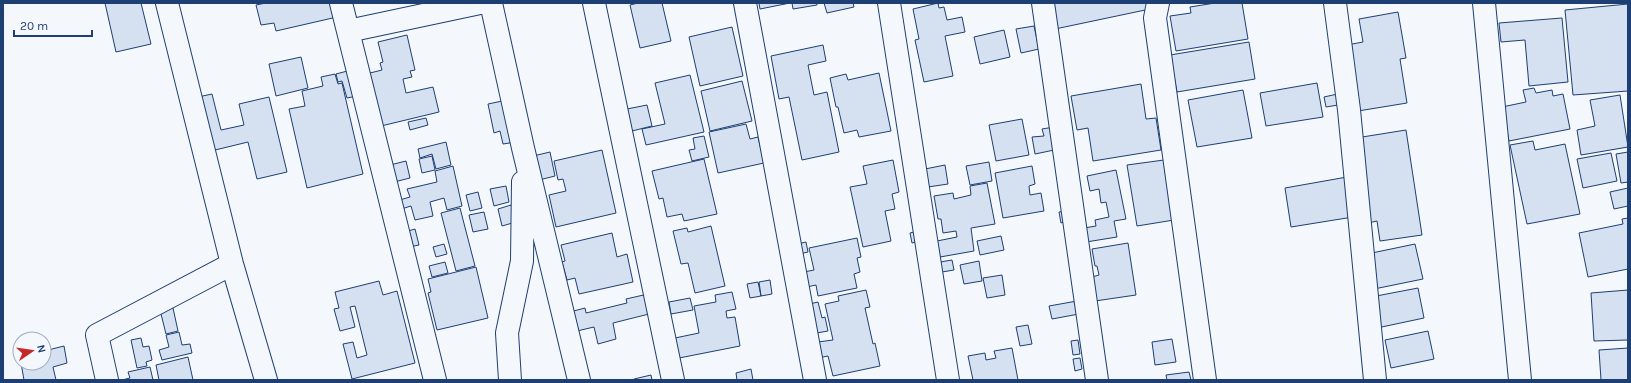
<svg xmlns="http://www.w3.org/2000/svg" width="1631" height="383" font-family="Karla,sans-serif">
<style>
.building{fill:#d5e0f0;stroke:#1d3f73}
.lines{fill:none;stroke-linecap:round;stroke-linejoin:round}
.minor-casing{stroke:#1d3f73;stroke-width:24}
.minor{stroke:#f4f7fb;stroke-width:22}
</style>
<rect width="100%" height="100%" fill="#f4f7fb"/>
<path class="building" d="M105 3H141L151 44 116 52Z
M266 3H334L337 17 276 31 274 23 261 25 256 5Z
M638 3H662L671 41 640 48 630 5Z
M759 3H790L760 9Z
M792 3H817V5L793 9Z
M824 3H853L854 7 827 13Z
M938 3 939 8 944 7 947 20 962 17 965 32 945 36 953 76 924 82 915 40 919 39 913 9Z
M1050 3H1148L1150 9 1055 29Z
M1215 3H1242L1248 39 1176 51 1170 16 1191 13 1190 7Z
M1628 4V91L1573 95 1565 10Z
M1398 12 1406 58 1400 59 1407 103 1358 111 1347 45 1363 42 1359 19Z
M1562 18 1568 82 1529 86 1525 40 1501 42 1499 23Z
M1034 26 1039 49 1021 53 1016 29Z
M732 27 743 76 700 86 689 37Z
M1004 30 1010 57 980 64 974 37Z
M407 35 415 70 410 71 412 77 403 79 406 93 433 87 439 112 381 126 362 75 382 70 380 63 383 62 378 42Z
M1249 42 1255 79 1177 92 1170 55Z
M823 45 826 61 808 65 814 95 827 92 839 152 802 160 789 97 779 99 771 56Z
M301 57 308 88 276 96 269 64Z
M355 69 362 95 347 98 342 81 338 82 336 74Z
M879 73 891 131 859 137 857 130 844 133 838 107H836L830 78 846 74 848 80Z
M335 74 338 84 342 83 363 174 307 188 289 109 305 106 302 91 323 86 321 77Z
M690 75 704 132 646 145 642 129 665 124 655 83Z
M742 81 752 121 710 131 701 91Z
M1317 83 1323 117 1266 126 1260 93Z
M1141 84 1146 119 1156 118 1161 150 1093 161 1088 128 1077 130 1071 96Z
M1534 88 1536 93 1552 90 1553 96 1563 94 1570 129 1509 141 1502 107 1526 102 1523 90Z
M1243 90 1252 138 1197 147 1188 100Z
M1342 93 1344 104 1326 107 1324 97Z
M212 94 221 130 244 125 239 104 269 97 287 172 257 179 248 142 211 151 198 97Z
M1620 95 1628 147 1581 155 1577 130 1595 126 1590 100Z
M507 100 516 142 503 144 500 131 494 133 488 104Z
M647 105 652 126 632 131 627 109Z
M426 118 428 125 410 130 408 122Z
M1022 119 1029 155 996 161 989 125Z
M746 124 750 139 758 137 764 163 718 173 709 132Z
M1054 127 1059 149 1035 154 1032 137 1044 136 1042 129Z
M1406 130 1422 235 1380 241 1377 221 1368 223 1356 138Z
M704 136 709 157 692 161 689 150 695 149 693 138Z
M1533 141 1535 150 1565 144 1580 214 1527 224 1510 145Z
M446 142 451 165 436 169 432 154 420 158 418 149Z
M602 150 616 213 556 227 549 195 566 191 563 179 558 180 554 161Z
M550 152 555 176 535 181 529 157Z
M1628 152V182L1621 183 1616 154Z
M1611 153 1617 181 1583 188 1577 159Z
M432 156 435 170 422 173 419 159Z
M704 159 717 214 684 221 682 214 667 217 663 198 659 199 652 171Z
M893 160 899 192 892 194 895 209 885 211 891 241 863 247 850 187 867 184 863 166Z
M1164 160 1174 220 1137 226 1127 165Z
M406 161 410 178 394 182 390 165Z
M989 162 992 181 970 185 966 166Z
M945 165 948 184 928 187 925 169Z
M453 166 462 206 447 210 444 198 430 202 433 216 415 220 411 206 398 210 396 201 410 197 407 189 437 182 435 171Z
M1032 166 1035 184 1029 186 1030 195 1041 193 1044 211 1003 218 995 173Z
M1116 170 1126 219 1114 221 1117 237 1086 242 1084 228 1096 226 1095 220 1109 217 1106 202 1101 203 1099 189 1090 191 1087 176Z
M1347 177 1353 217 1291 227 1285 188Z
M987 183 995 224 971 228 974 251 940 257 937 241 957 237 956 231 943 233 941 219H938L934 196 953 193 954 199 971 195 970 186Z
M506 186 509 202 494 206 490 189Z
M1628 188V206L1614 209 1610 192Z
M478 192 482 208 470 211 466 195Z
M511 205 516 222 502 226 498 209Z
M460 208 475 266 456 271 441 213Z
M1065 211 1067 221 1061 223 1059 212Z
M484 212 488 229 473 232 469 215Z
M1628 218V269L1588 277 1579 233 1623 224 1622 219Z
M711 226 725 286 695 293 688 263 681 264 673 231 687 228 688 232Z
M415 229 419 245 409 247 405 232Z
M922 230 924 240 912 243 910 233Z
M612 233 617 257 627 254 633 282 579 294 575 278 567 280 562 262 565 261 561 245Z
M1001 236 1004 250 980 255 977 241Z
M857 238 861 257 857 258 860 272 854 274 857 288 818 296 816 285 802 288 799 273 814 270 809 248Z
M806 242 808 252 795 255 793 245Z
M1128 243 1136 295 1095 301 1092 277 1099 275 1097 266H1095L1092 249Z
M444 244 447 254 436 257 433 247Z
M1415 244 1423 279 1374 289 1367 254Z
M952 260 954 270 942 272 940 262Z
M979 261 982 281 964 284 960 265Z
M445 262 448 273 432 277 429 266Z
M476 267 488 318 437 330 428 293 431 292 428 279Z
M1002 275 1005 295 987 298 983 278Z
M770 280 772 294 761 296 759 282Z
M379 281 383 295 397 291 415 363 352 379 343 344 353 342 357 358 367 355 355 306 350 307 355 327 340 331 334 309 339 308 335 292Z
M758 282 761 296 750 298 747 284Z
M1418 288 1424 318 1377 328 1371 297Z
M866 290 870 307 865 308 873 344 875 343 880 366 833 376 828 356 813 359 810 343 833 340 825 304 839 301 838 296Z
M1628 290V340L1594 341 1591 293Z
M732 292 736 309 726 311 727 318 735 317 740 346 679 358 675 338 699 333 694 306 716 302 715 295Z
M648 294 653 313 613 323 616 339 598 344 594 327 577 331 566 313 585 308 586 313 627 303 626 299Z
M690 298 693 310 671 314 669 302Z
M1077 301 1079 314 1052 319 1049 306Z
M818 302 822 318 825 317 828 331 811 334 805 305Z
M173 308 178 331 166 334 160 310Z
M1028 325 1032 344 1020 346 1016 327Z
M1428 331 1434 359 1391 368 1385 340Z
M179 332 182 345 190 344 192 353 162 360 159 350 169 347 166 335Z
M141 338 143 347 149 346 152 360 146 362 147 366 137 368 131 340Z
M1172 339 1176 362 1155 365 1152 342Z
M1078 340 1080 354 1073 355 1071 341Z
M64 346 67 363 53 367 56 380H24L21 363H44V351Z
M1012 348 1018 380H973L968 356 985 353 986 360 996 358 994 351Z
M1628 348V380H1601L1599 350Z
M188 357 193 380H159L156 365Z
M1080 358 1082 369 1075 371 1073 359Z
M150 367 153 380H122L130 378 128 372Z
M751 369 753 380H737L736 373Z
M1189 372 1191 380H1167L1166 375Z
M651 375 652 380H635L634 379Z"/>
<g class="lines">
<defs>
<path id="minor" d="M167 3 232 264 266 380
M341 3 435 380
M491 3 523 148 579 380
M594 3 673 380
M745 3 815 380
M889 3 948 380
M1043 3 1097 380
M1158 3 1155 18 1205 380
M1335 3 1349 110 1375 380
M1484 3 1520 380
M348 31 480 3
M107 380 97 335 232 264
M510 380 507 333 522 261 523 182"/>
</defs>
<use href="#minor" class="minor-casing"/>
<use href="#minor" class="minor"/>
</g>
<rect width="1631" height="383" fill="none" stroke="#1d3f73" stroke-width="8"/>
<g transform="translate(32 351) rotate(77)"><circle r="19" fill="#f4f7fb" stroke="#9eadc5"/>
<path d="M0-3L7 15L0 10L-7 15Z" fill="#c62828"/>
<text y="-6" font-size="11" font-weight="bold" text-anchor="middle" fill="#1d3f73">N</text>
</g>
<path d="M14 30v6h78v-6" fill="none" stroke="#1d3f73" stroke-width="2"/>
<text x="20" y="30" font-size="12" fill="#1d3f73" stroke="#f4f7fb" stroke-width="3" paint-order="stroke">20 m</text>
</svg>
